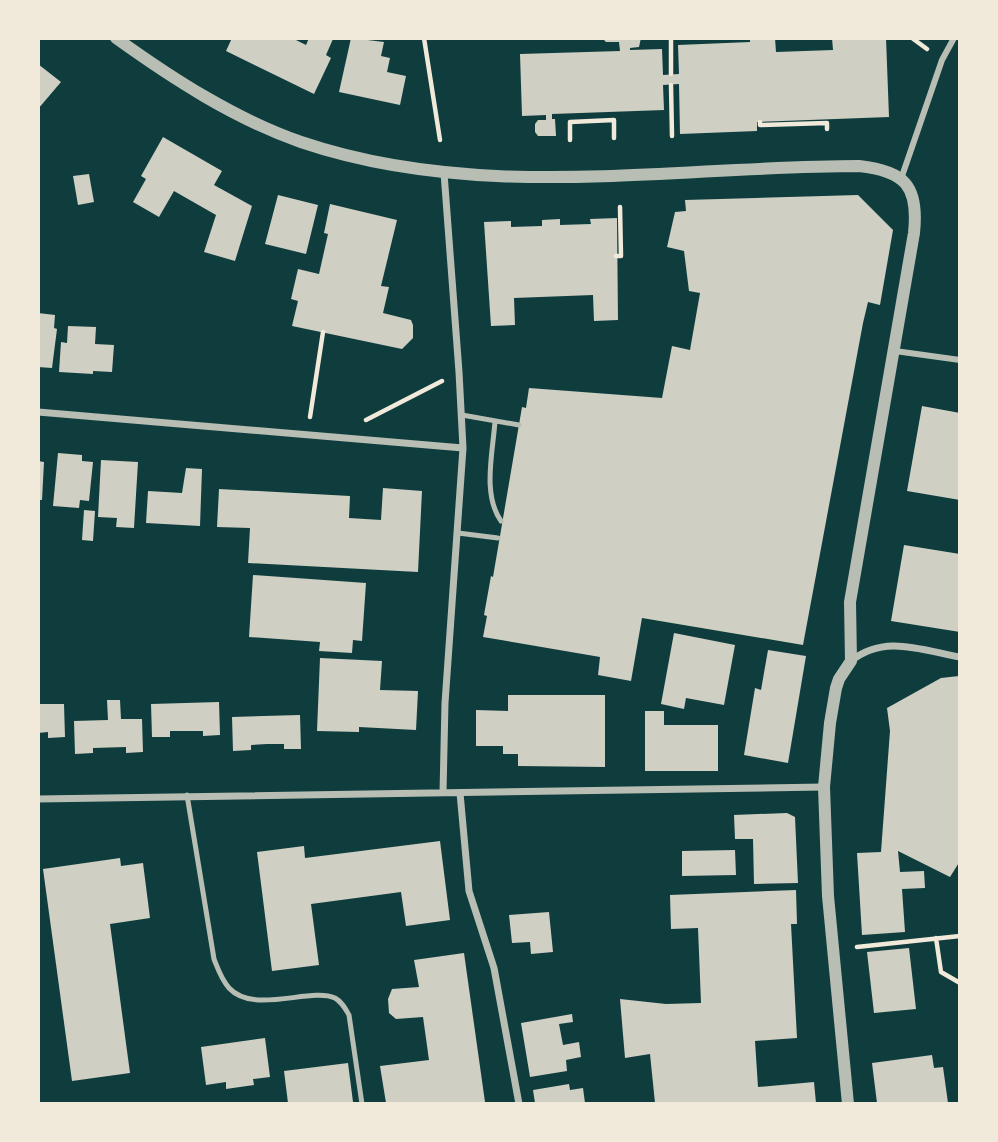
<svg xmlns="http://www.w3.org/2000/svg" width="998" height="1142" font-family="'Roboto Condensed',sans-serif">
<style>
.building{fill:#cfcfc3}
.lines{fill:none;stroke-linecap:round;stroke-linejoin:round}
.path{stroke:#f1e9da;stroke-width:4.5}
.service{stroke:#b8beb3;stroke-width:5}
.pedestrian{stroke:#b8beb3;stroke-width:6}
.minor{stroke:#b8beb3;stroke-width:7}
.tertiary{stroke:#b8beb3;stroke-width:12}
</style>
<rect width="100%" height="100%" fill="#0f3d3e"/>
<path class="building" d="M232 38H292L306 45 309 38 333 39 326 55 331 58 314 94 226 51Z
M351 38 384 42 381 56 390 58 387 72 406 76 400 105 339 92Z
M602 38H641L639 47 630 48V50L662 49 663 75 679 74 678 45 750 42V38H775L776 52 833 50 832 38H886L889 117 757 122V131L680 134 679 84 663 85 664 110 552 114V119H555L556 136H538L535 132V124L538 120H546V115L522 116 520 54 620 51 619 42H606Z
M38 64 61 82 38 109Z
M163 137 222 171 214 185 252 206 235 261 204 252 216 215 174 191 159 217 133 202 146 179 141 176Z
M89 174 94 202 78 205 73 176Z
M278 195 318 205 306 254 265 244Z
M858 195 893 230 880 305 868 302 863 323 803 645 642 618 631 681 598 675 600 657 483 637 487 616 484 615 491 576 493 577 522 407 526 408 529 388 662 398 672 346 690 350 700 293 689 291 684 251 667 247 675 212 686 211 685 200Z
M330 204 397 220 381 286 389 287 383 313 411 320 413 325V338L402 349 292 326 298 301 291 299 298 269 319 274 328 234 324 233Z
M617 218 618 320 594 321 593 295 514 298 515 325 491 326 484 222 511 221V227L542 226V220L560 219V225L591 224 590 219Z
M38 313 55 315 54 328 57 329 52 368 38 367Z
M68 326 96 327 95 344 114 345 112 372 93 371V374L59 372 61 342 67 343Z
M922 406 960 413V500L907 491Z
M58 453 82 455V461L93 462 89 501 80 500 79 508 53 506Z
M101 460 138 462 134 528 116 527 117 518 98 517Z
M38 461 44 462 42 500H38Z
M186 468 202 469 200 526 146 523 148 491 182 493Z
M383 488 422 491 418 572 248 563 250 528 217 527 219 489 350 496 349 518 381 520Z
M84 510 95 511 93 541 82 540Z
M904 545 960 554V632L891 621Z
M253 575 366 583 362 641 353 640 352 653 319 651 320 642 249 637Z
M674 633 735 645 724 705 686 698 684 709 661 704Z
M768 650 806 656 788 763 744 755 755 688 761 690Z
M320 658 382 661 380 690 418 691 416 730 359 727V732L317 731Z
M959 676 960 861 950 877 898 851 900 872 924 871 925 888 902 889 905 932 862 935 857 853 881 852 890 731 887 708 941 678Z
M508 695H605V767L518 766V754H503V746H476V710L508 711Z
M107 700H120L121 719H142L143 752 126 753V747L93 748V753L75 754 74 721 108 720Z
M219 702 220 735 203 736V731H170V737H152L151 704Z
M38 704H64L65 737 48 738V732L38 733Z
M645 711H664V725H718V771H645Z
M300 715 301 749H284V744H267L251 745V750L233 751 232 717Z
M787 813 795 817 798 883 754 884 753 839H735L734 815Z
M440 841 450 920 406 926 401 892 311 904 319 965 272 971 257 852 304 846 305 858Z
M735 850 736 875 682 876V851Z
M120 858 121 866 143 863 150 918 110 924 130 1073 72 1081 43 869Z
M796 890 797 924H791L797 1038 755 1041 758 1087 814 1082 816 1103H655L650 1054 625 1058 620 999 666 1004 701 1003 698 928 671 929 670 895Z
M549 912 553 952 531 954 530 942 512 943 509 915Z
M909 948 916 1009 874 1013 867 952Z
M464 953 485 1102 386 1103 380 1066 429 1060 423 1017 396 1019 389 1013 388 999 392 989 419 987 414 960Z
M572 1014 573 1022 559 1024 563 1045 579 1042 581 1057 566 1060 567 1071 530 1077 521 1023Z
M265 1038 270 1077 253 1079 254 1085 226 1089V1082L206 1085 201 1047Z
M932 1055 934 1068 943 1067 948 1103H877L872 1063Z
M348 1063 353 1102 288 1103 284 1071Z
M569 1084 570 1090 583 1088 585 1103H535L533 1090Z"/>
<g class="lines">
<path class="path" d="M424 38 440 140
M912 38 927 49
M671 74V38
M671 85 672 136
M760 122V125L827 123V129
M570 140V122L614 120V138
M616 256H621L620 207
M310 417 323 332
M366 420 442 381
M936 938 941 972 960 983
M857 947 960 936"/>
<path class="service" d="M462 415 519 425
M495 421C493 452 482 494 501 521
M458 533 498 538
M187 795 214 959C218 969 221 979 229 988 254 1015 310 987 335 998 342 1002 345 1008 349 1015L362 1104"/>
<path class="pedestrian" d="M901 179 942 60 954 38
M895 351 960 360"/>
<path class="minor" d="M38 412 463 448
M851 661C884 634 921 650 960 657
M443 793 445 703 463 448 459 372 444 173
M460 793 469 891 494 968 519 1104
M38 799 824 787"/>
<path class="tertiary" d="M116 38C173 79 235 119 301 142 481 203 673 166 859 166 905 171 919 186 914 233L850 602 851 661 839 679 836 688 830 723 824 787 828 896 848 1104"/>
</g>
<rect width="998" height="1142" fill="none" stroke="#f1e9da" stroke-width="80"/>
</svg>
